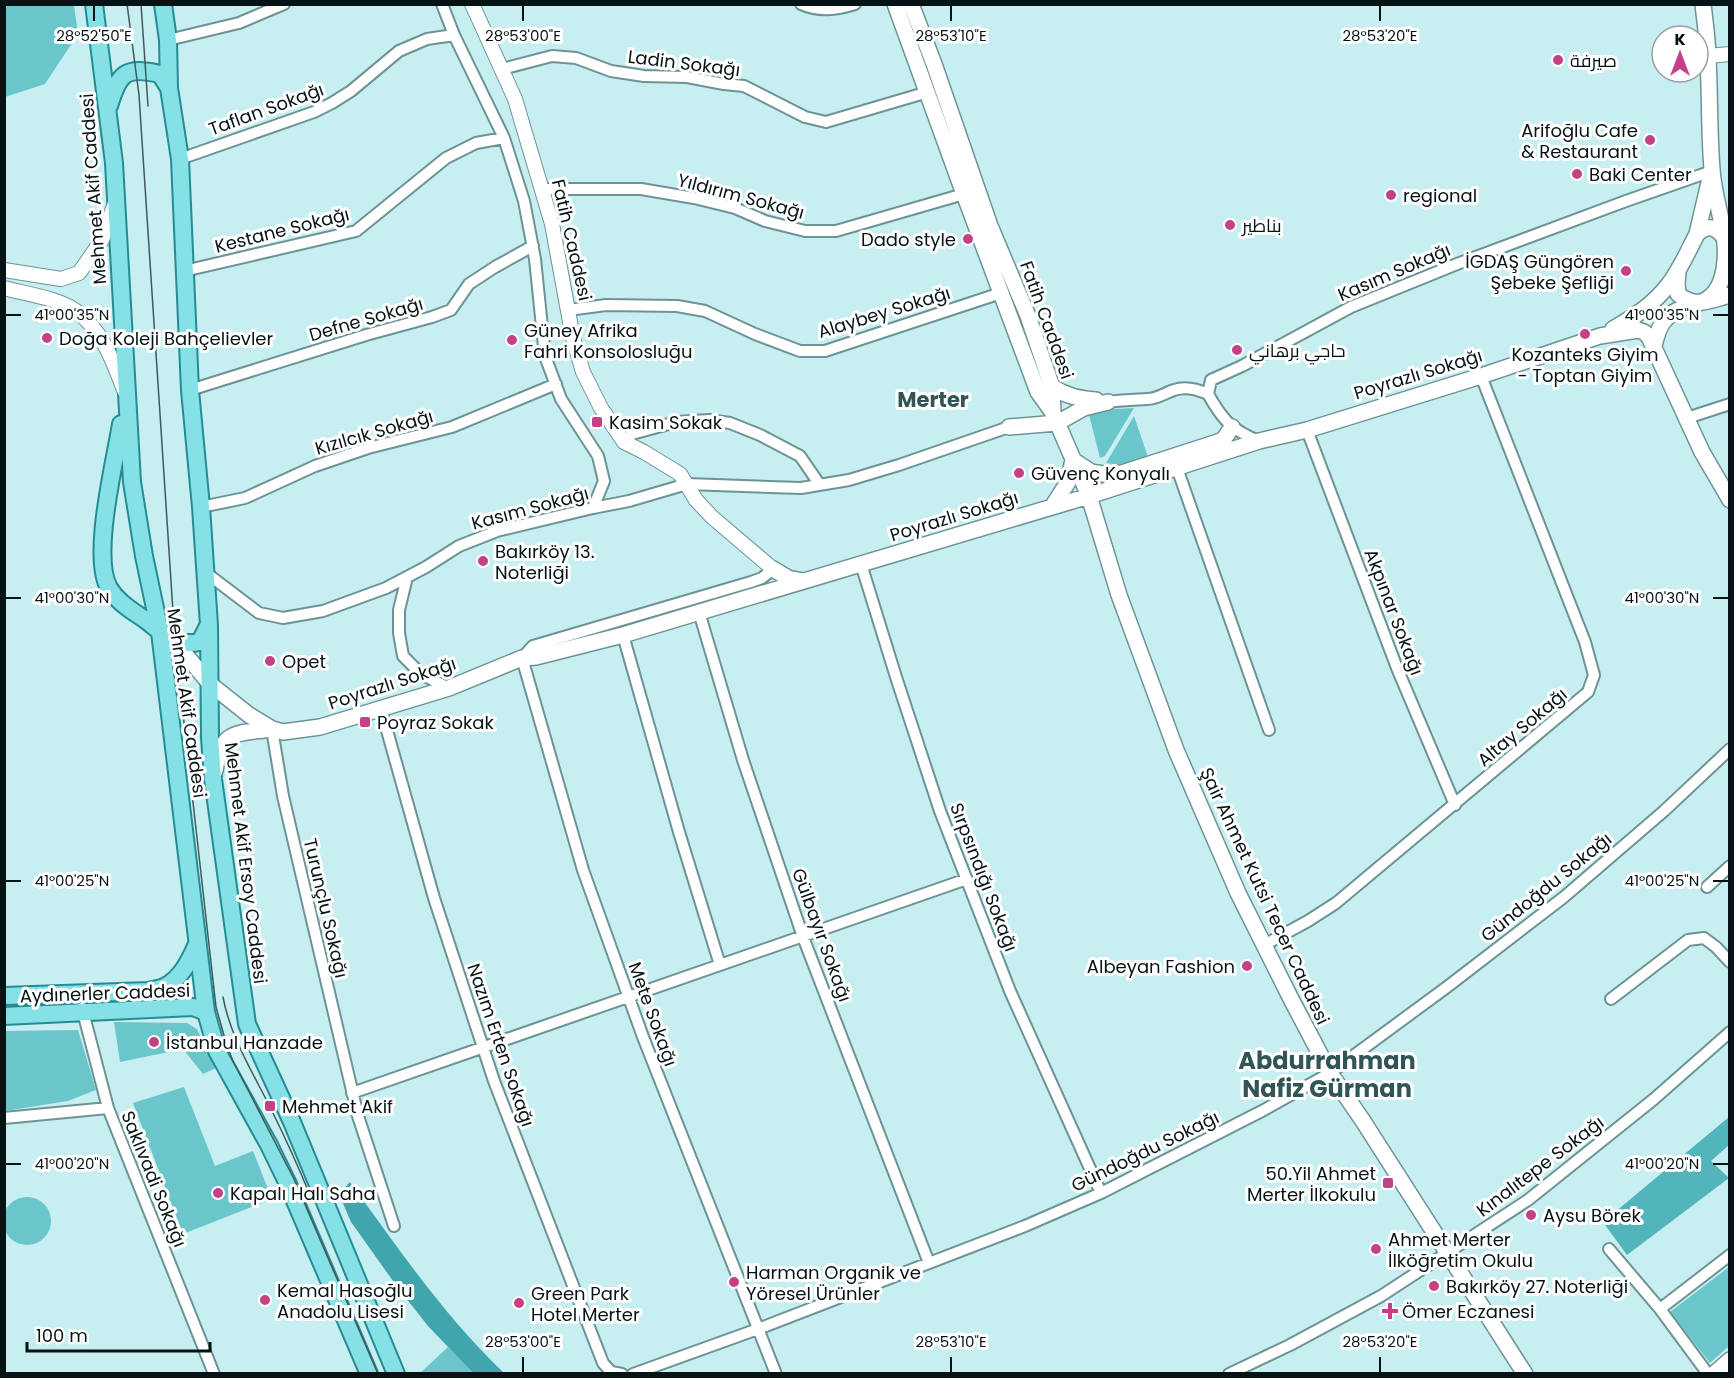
<svg xmlns="http://www.w3.org/2000/svg" width="1734" height="1378" font-family="Poppins,Cairo,sans-serif">
<style>
.green{fill:#6bc6cc}
.forest{fill:#52b5bb}
.water{fill:#40a5ac}
.lines{fill:none;stroke-linecap:round;stroke-linejoin:round}
.minor-casing{stroke:#6d9395;stroke-width:14}
.tertiary-casing{stroke:#6d9395;stroke-width:16}
.secondary-casing{stroke:#6d9395;stroke-width:18}
.primary-casing{stroke:#258c93;stroke-width:20}
.minor{stroke:#fff;stroke-width:10}
.tertiary{stroke:#fff;stroke-width:14}
.secondary{stroke:#fff;stroke-width:15}
.primary{stroke:#86e1e7;stroke-width:16}
.tram{stroke:#425859;stroke-width:1.5}
.ticks{fill:none;stroke:#051314;stroke-width:2}
.poi-dot{fill:#c54187;stroke:#fff;stroke-width:2}
.labels{text-anchor:middle;dominant-baseline:central;stroke-width:6;stroke-linejoin:round;paint-order:stroke}
.poi-label{font-size:18px;fill:#051314;stroke:#fff;text-anchor:start}
.street-label{font-size:18px;fill:#051314;stroke:#fff}
.quarter-label{font-size:21px;font-weight:bold;fill:#315557;stroke:#fff}
.district-label{font-size:24px;font-weight:bold;fill:#315557;stroke:#fff}
.ticks-label{font-size:15px;text-anchor:middle;fill:#051314;stroke:#fff;stroke-width:6;stroke-linejoin:round;paint-order:stroke}
</style>
<rect width="100%" height="100%" fill="#c7eff2"/>
<path class="green" d="M4 5H74L78 34 45 84 5 97Z
M1134 408 1105 456 1100 458 1089 415 1114 409Z
M1134 416 1148 457 1119 465 1106 463Z
M114 1022 187 1023 197 1029 216 1068 203 1074 183 1049 120 1062Z
M78 1030 96 1090 68 1101 5 1111V1031Z
M184 1087 215 1166 253 1151 272 1199 183 1234 133 1103Z
M3 1221a24 24 0 1 1 48 0a24 24 0 1 1-48 0Z
M1729 1267V1346L1710 1363 1670 1312Z
M448 1347 473 1373 419 1374Z"/>
<path class="forest" d="M1729 1117V1145L1711 1161 1729 1178 1627 1255 1603 1222Z"/>
<path class="water" d="M350 1182C398 1248 445 1317 504 1373H473L428 1326 398 1288 351 1222 339 1194Z"/>
<g class="lines">
<defs>
<path id="minor" d="M442 4 454 35 504 138 524 201 535 259 545 356 561 399 598 456 604 481 593 508
M801 4C819 12 836 10 855 4
M168 40 239 23 284 4
M502 69 552 56 576 58 611 71 644 76 687 77 724 84 744 86 805 117 826 122 928 92
M180 159 314 112 332 103 351 91 399 51 427 39 454 35
M541 189H641L694 198 735 208 765 221 805 231H836L964 194
M184 271 356 231 446 158 476 143 504 138
M568 310 606 305 677 306 705 311 755 334 800 351H825L1001 293
M190 390 366 335 432 317 451 310 469 284 495 267 533 246
M1108 402C1121 400 1134 400 1147 399 1157 399 1165 393 1174 390 1185 386 1197 389 1208 394
M1687 418 1730 404
M1307 430 1397 668 1455 805
M1259 441C1231 430 1222 419 1208 394L1211 380 1242 366 1351 307 1457 264 1626 201 1712 171
M624 442 632 434 676 422 709 420 730 423 760 435 800 456 820 485
M1177 468 1269 730
M201 507 245 498 315 466 368 448 452 427 556 384
M861 564 896 677 940 811 1010 991 1101 1193
M773 569 762 578 751 582 533 646 522 658 583 870 643 1037 776 1374
M205 572 259 613 283 618 323 611 386 588 426 567 459 546 497 531 593 508 629 501 687 484 801 488 849 480 899 465 1009 427
M407 577 399 610V633L403 656 421 674 449 688
M699 612 743 760 803 937 929 1263
M623 635 679 832 720 965
M381 709 434 898 494 1081 603 1363 611 1372 622 1374
M272 729 283 796 358 1116 394 1226
M1707 887 1730 866
M1264 945 1308 921 1336 903 1588 692 1594 675 1585 642 1481 376
M1611 999 1688 940 1704 938 1716 947 1730 962
M82 1008 108 1108 214 1374
M352 1093 967 879
M4 1118 108 1108
M1609 1249 1660 1309 1708 1374
M1660 1309 1730 1255
M633 1374 758 1329 1025 1226 1101 1193 1262 1111 1330 1073 1447 987 1564 897 1664 811 1730 749
M1229 1374 1290 1345 1381 1296 1528 1200 1654 1099 1730 1032"/>
<path id="tertiary" d="M472 4 515 99 552 224 573 338 583 372 601 408 624 442 644 452 680 474 696 500 712 517 773 569
M1708 56 1730 54
M4 270 61 279 79 273 102 240 115 203
M4 288C26 294 58 298 76 311 102 330 113 361 124 390"/>
<path id="secondary" d="M895 4 964 194 1038 392 1053 413 1089 496 1119 595 1176 750 1238 893 1290 997 1330 1073 1363 1121 1525 1374
M911 4 934 64 990 226 1028 316 1052 387 1053 413
M1697 234 1711 174
M1678 272 1677 283 1678 294C1695 309 1710 300 1730 295
M1613 329C1634 317 1654 304 1669 284 1680 270 1688 251 1697 234 1710 222 1718 229 1727 241
M1654 346C1656 338 1658 328 1664 321 1680 299 1709 313 1721 281 1734 242 1714 207 1712 169 1709 133 1710 96 1708 59 1708 41 1705 23 1703 4
M1052 387C1067 396 1079 399 1096 400
M1009 427 1057 423 1084 408 1108 402
M1052 507 1068 482 1073 460 1091 472 1103 474 1122 473 1218 442 1224 439 1232 427
M773 569 788 578 803 581
M175 642 210 684 249 715 272 729 283 732 320 727 449 688 522 658 536 657 623 635 1089 496 1259 441 1307 430 1481 376 1600 336 1638 330 1644 332 1649 337 1702 452 1730 500
M215 771C221 729 236 734 272 729
M1714 1374 1730 1360"/>
<path id="primary" d="M94 4 114 163 132 482 144 556 160 632 206 1012 217 1051 269 1145 287 1182 369 1374
M163 4 168 40 169 88 180 159 190 390 201 507 209 625 210 737 213 779 247 1024 292 1122 396 1374
M109 106C119 73 125 66 160 74L169 88
M121 424C115 462 91 556 109 588 118 603 133 611 147 621 165 635 175 647 200 642L208 626
M4 996 149 991C153 990 160 989 164 987 181 979 190 960 197 944
M4 1016 193 1007 206 1012"/>
</defs>
<use href="#minor" class="minor-casing"/>
<use href="#tertiary" class="tertiary-casing"/>
<use href="#secondary" class="secondary-casing"/>
<use href="#primary" class="primary-casing"/>
<use href="#minor" class="minor"/>
<use href="#tertiary" class="tertiary"/>
<use href="#secondary" class="secondary"/>
<use href="#primary" class="primary"/>
<path class="tram" d="M127 4 139 95 175 642 216 1007 227 1046 233 1061 294 1179 378 1374
M141 4 148 106
M223 997C230 1036 252 1071 270 1107 285 1137 299 1168 312 1200"/>
</g>
<path class="ticks" d="M94 6V21M523 6V21M951 6V21M1380 6V21M6 315H21M1713 315H1728M6 598H21M1713 598H1728M6 881H21M1713 881H1728M6 1164H21M1713 1164H1728M523 1357V1372M951 1357V1372M1380 1357V1372"/>
<g class="poi-dot">
<circle cx="1558" cy="60" r="6"/>
<circle cx="1650" cy="140" r="6"/>
<circle cx="1577" cy="174" r="6"/>
<circle cx="1391" cy="195" r="6"/>
<circle cx="1230" cy="225" r="6"/>
<circle cx="968" cy="239" r="6"/>
<circle cx="1626" cy="271" r="6"/>
<circle cx="1585" cy="334" r="6"/>
<circle cx="47" cy="338" r="6"/>
<circle cx="512" cy="340" r="6"/>
<circle cx="1237" cy="350" r="6"/>
<rect x="591" y="416" width="12" height="12" rx="3"/>
<circle cx="1019" cy="473" r="6"/>
<circle cx="483" cy="561" r="6"/>
<circle cx="270" cy="661" r="6"/>
<rect x="359" y="716" width="12" height="12" rx="3"/>
<circle cx="1247" cy="966" r="6"/>
<circle cx="154" cy="1042" r="6"/>
<rect x="264" y="1100" width="12" height="12" rx="3"/>
<rect x="1382" y="1177" width="12" height="12" rx="3"/>
<circle cx="218" cy="1193" r="6"/>
<circle cx="1531" cy="1215" r="6"/>
<circle cx="1376" cy="1249" r="6"/>
<circle cx="734" cy="1282" r="6"/>
<circle cx="1434" cy="1286" r="6"/>
<circle cx="265" cy="1300" r="6"/>
<circle cx="519" cy="1303" r="6"/>
<path d="M1387 1302h6v6h6v6h-6v6h-6v-6h-6v-6h6z"/>
</g>
<g class="labels">
<g class="poi-label">
<text x="1570" y="60">صيرفة</text>
<text x="1638" y="130" text-anchor="end">Arifoğlu Cafe<tspan x="1638" dy="21">&amp; Restaurant</tspan></text>
<text x="1589" y="174">Baki Center</text>
<text x="1403" y="195">regional</text>
<text x="1242" y="225">بناطير</text>
<text x="956" y="239" text-anchor="end">Dado style</text>
<text x="1614" y="261" text-anchor="end">İGDAŞ Güngören<tspan x="1614" dy="21">Şebeke Şefliği</tspan></text>
<text x="524" y="330">Güney Afrika<tspan x="524" dy="21">Fahri Konsolosluğu</tspan></text>
<text x="59" y="338">Doğa Koleji Bahçelievler</text>
<text x="1249" y="350">حاجي برهاني</text>
<text x="1585" y="354" text-anchor="middle">Kozanteks Giyim<tspan x="1585" dy="21">- Toptan Giyim</tspan></text>
<text x="609" y="422">Kasim Sokak</text>
<text x="1031" y="473">Güvenç Konyalı</text>
<text x="495" y="551">Bakırköy 13.<tspan x="495" dy="21">Noterliği</tspan></text>
<text x="282" y="661">Opet</text>
<text x="377" y="722">Poyraz Sokak</text>
<text x="1235" y="966" text-anchor="end">Albeyan Fashion</text>
<text x="166" y="1042">İstanbul Hanzade</text>
<text x="282" y="1106">Mehmet Akif</text>
<text x="1376" y="1173" text-anchor="end">50.Yil Ahmet<tspan x="1376" dy="21">Merter İlkokulu</tspan></text>
<text x="230" y="1193">Kapalı Halı Saha</text>
<text x="1543" y="1215">Aysu Börek</text>
<text x="1388" y="1239">Ahmet Merter<tspan x="1388" dy="21">İlköğretim Okulu</tspan></text>
<text x="746" y="1272">Harman Organik ve<tspan x="746" dy="21">Yöresel Ürünler</tspan></text>
<text x="1446" y="1286">Bakırköy 27. Noterliği</text>
<text x="277" y="1290">Kemal Hasoğlu<tspan x="277" dy="21">Anadolu Lisesi</tspan></text>
<text x="531" y="1293">Green Park<tspan x="531" dy="21">Hotel Merter</tspan></text>
<text x="1402" y="1311">Ömer Eczanesi</text>
</g>
<g class="street-label">
<text transform="translate(684 63) rotate(7)">Ladin Sokağı</text>
<text transform="translate(266 109) rotate(-20)">Taflan Sokağı</text>
<text transform="translate(93 189) rotate(-94)">Mehmet Akif Caddesi</text>
<text transform="translate(741 196) rotate(15)">Yıldırım Sokağı</text>
<text transform="translate(282 230) rotate(-14)">Kestane Sokağı</text>
<text transform="translate(572 240) rotate(77)">Fatih Caddesi</text>
<text transform="translate(1394 272) rotate(-23)">Kasım Sokağı</text>
<text transform="translate(884 312) rotate(-17)">Alaybey Sokağı</text>
<text transform="translate(366 319) rotate(-16)">Defne Sokağı</text>
<text transform="translate(1047 320) rotate(70)">Fatih Caddesi</text>
<text transform="translate(1418 374) rotate(-17)">Poyrazlı Sokağı</text>
<text transform="translate(374 432) rotate(-16)">Kızılcık Sokağı</text>
<text transform="translate(530 508) rotate(-15)">Kasım Sokağı</text>
<text transform="translate(954 516) rotate(-17)">Poyrazlı Sokağı</text>
<text transform="translate(1394 612) rotate(69)">Akpınar Sokağı</text>
<text transform="translate(392 683) rotate(-18)">Poyrazlı Sokağı</text>
<text transform="translate(187 703) rotate(82)">Mehmet Akif Caddesi</text>
<text transform="translate(1522 727) rotate(-40)">Altay Sokağı</text>
<text transform="translate(246 863) rotate(83)">Mehmet Akif Ersoy Caddesi</text>
<text transform="translate(984 877) rotate(69)">Sırpsındığı Sokağı</text>
<text transform="translate(1546 887) rotate(-39)">Gündoğdu Sokağı</text>
<text transform="translate(1265 896) rotate(65)">Şair Ahmet Kutsi Tecer Caddesi</text>
<text transform="translate(326 908) rotate(77)">Turunçlu Sokağı</text>
<text transform="translate(822 935) rotate(70)">Gülbayır Sokağı</text>
<text transform="translate(105 993) rotate(-2)">Aydınerler Caddesi</text>
<text transform="translate(653 1014) rotate(70)">Mete Sokağı</text>
<text transform="translate(501 1045) rotate(71)">Nazım Erten Sokağı</text>
<text transform="translate(1145 1151) rotate(-26)">Gündoğdu Sokağı</text>
<text transform="translate(1540 1166) rotate(-37)">Kınalıtepe Sokağı</text>
<text transform="translate(154 1179) rotate(68)">Saklıvadi Sokağı</text>
</g>
<g class="quarter-label">
<text x="933" y="399">Merter</text>
</g>
<g class="district-label">
<text x="1327" y="1060">Abdurrahman<tspan x="1327" dy="28">Nafiz Gürman</tspan></text>
</g>
</g>
<g class="ticks-label">
<text x="94" y="41">28°52'50"E</text>
<text x="523" y="41">28°53'00"E</text>
<text x="951" y="41">28°53'10"E</text>
<text x="1380" y="41">28°53'20"E</text>
<text x="72" y="320">41°00'35"N</text>
<text x="1662" y="320">41°00'35"N</text>
<text x="72" y="603">41°00'30"N</text>
<text x="1662" y="603">41°00'30"N</text>
<text x="72" y="886">41°00'25"N</text>
<text x="1662" y="886">41°00'25"N</text>
<text x="72" y="1169">41°00'20"N</text>
<text x="1662" y="1169">41°00'20"N</text>
<text x="523" y="1347">28°53'00"E</text>
<text x="951" y="1347">28°53'10"E</text>
<text x="1380" y="1347">28°53'20"E</text>
</g>
<rect width="1734" height="1378" fill="none" stroke="#051314" stroke-width="12"/>
<g transform="translate(1680 54)"><circle r="28" fill="#ffffff" stroke="#9ba1a1" stroke-width="1.5"/>
<path d="M0-4.5L10 22L0 15L-10 22Z" fill="#c54187"/>
<text y="-9" font-size="16" font-weight="bold" text-anchor="middle" fill="#051314">K</text>
</g>
<path d="M27 1342v9h183v-9" fill="none" stroke="#051314" stroke-width="3"/>
<text x="36" y="1342" font-size="18" fill="#051314" stroke="#ffffff" stroke-width="4.5" paint-order="stroke">100 m</text>
</svg>
